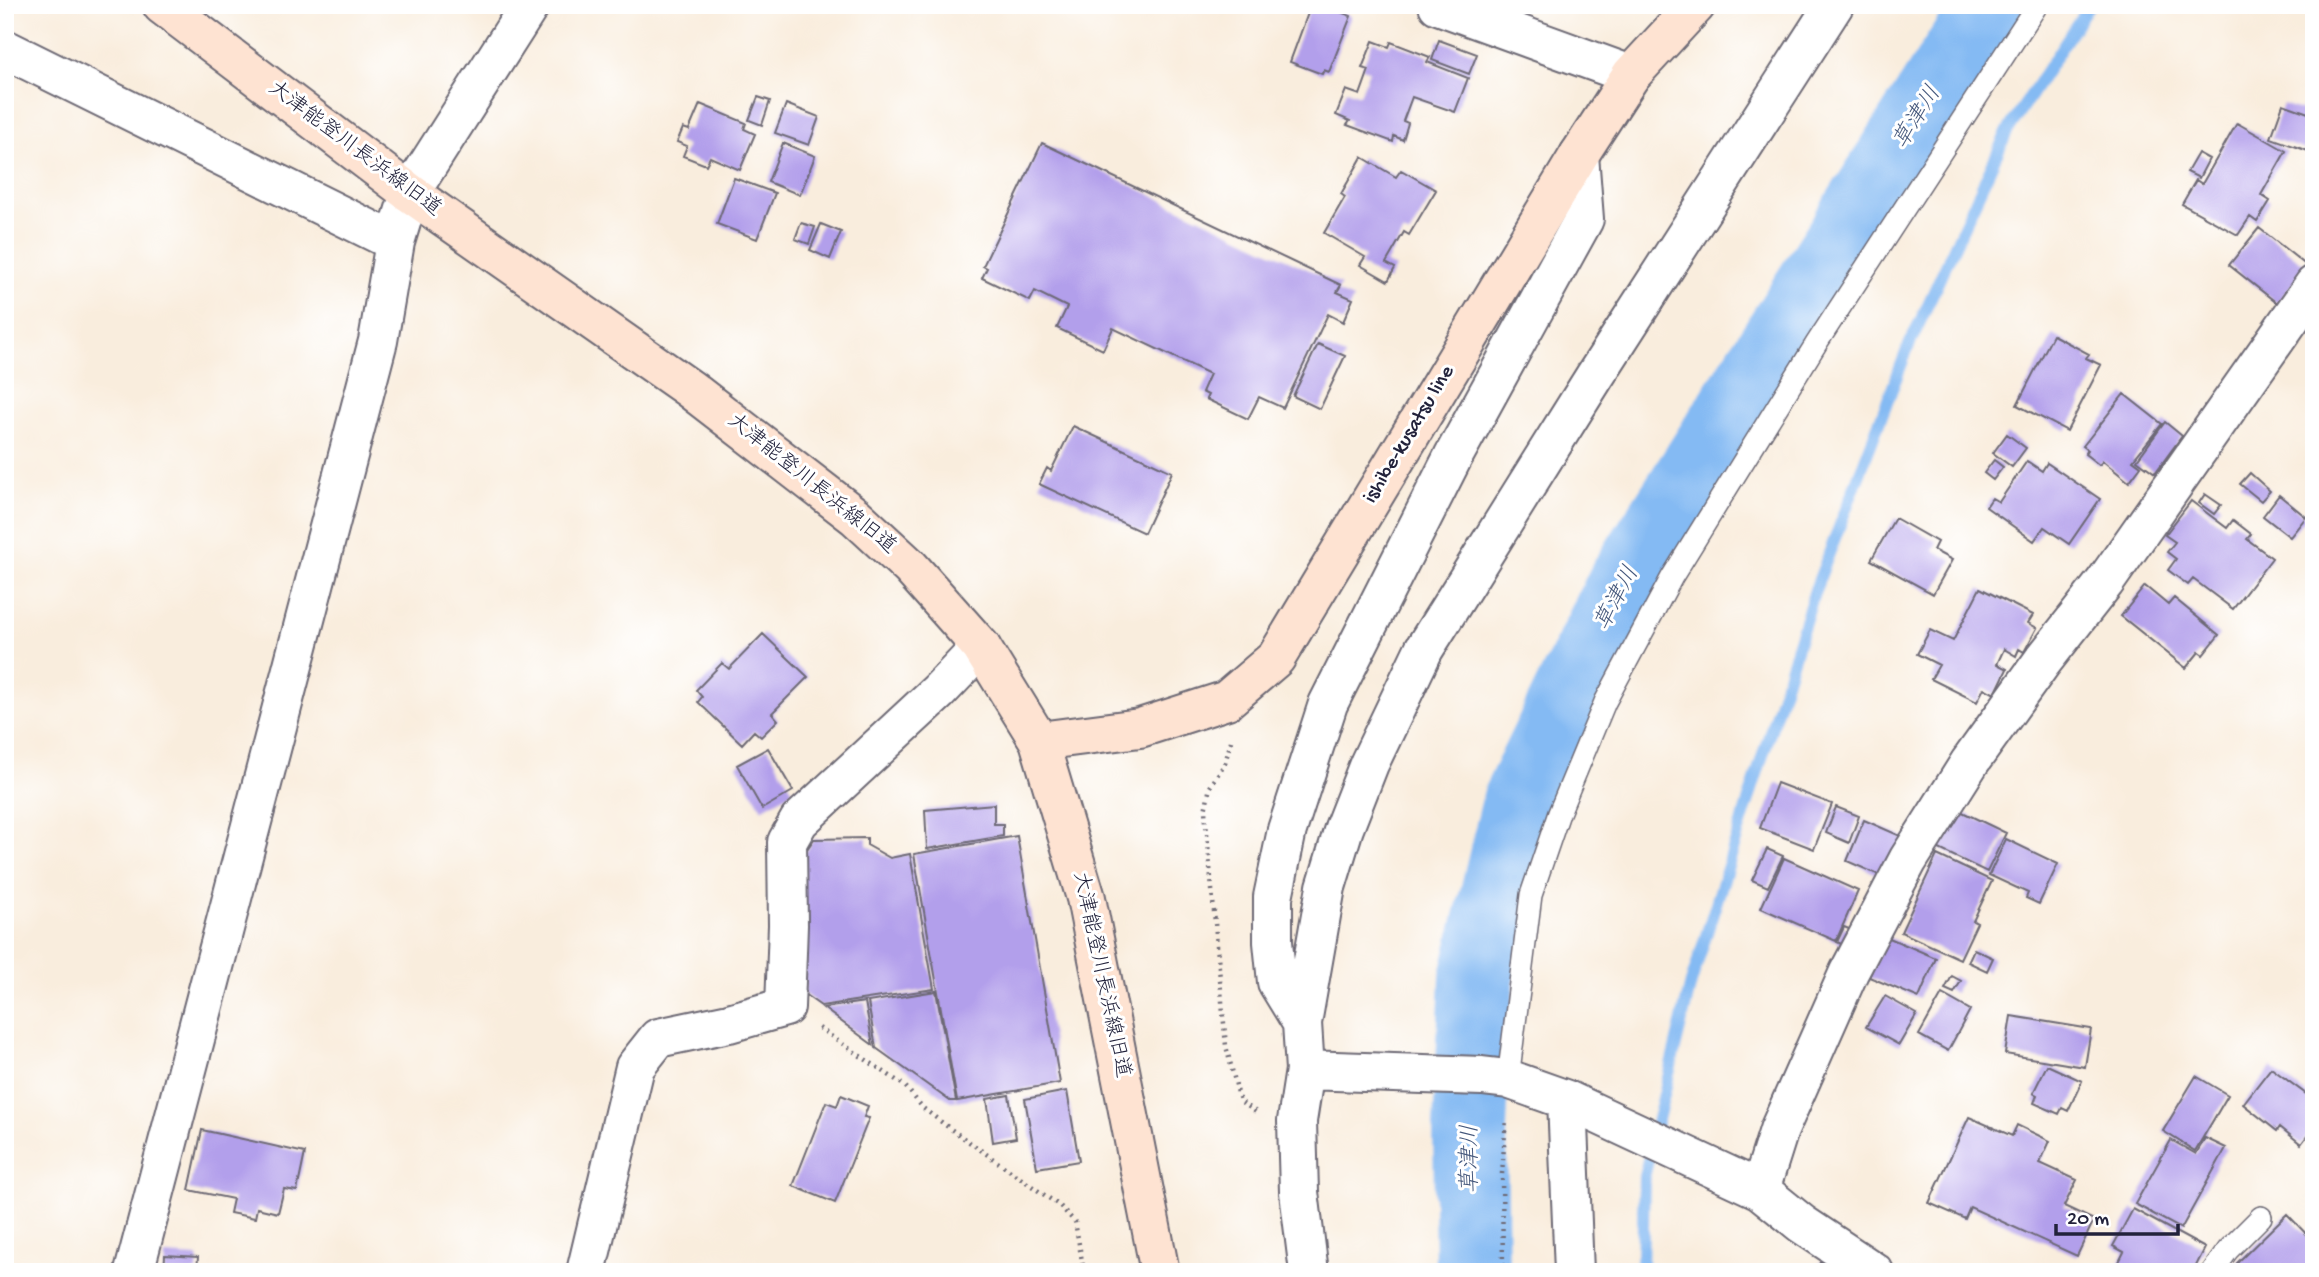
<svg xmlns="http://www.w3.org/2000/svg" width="2319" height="1277" font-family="'Gochi Hand','Klee One',sans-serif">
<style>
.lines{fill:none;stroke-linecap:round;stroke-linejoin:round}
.stream{stroke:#84baf3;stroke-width:12}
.river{stroke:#84baf3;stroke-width:74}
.building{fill:#b29feb}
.lane-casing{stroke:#6d6974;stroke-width:24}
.street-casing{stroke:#6d6974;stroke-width:42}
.secondary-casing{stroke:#6d6974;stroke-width:42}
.path{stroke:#6d6974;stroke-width:4.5;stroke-dasharray:2 5;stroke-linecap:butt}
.lane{stroke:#fff;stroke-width:21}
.street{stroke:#fff;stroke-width:38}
.secondary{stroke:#fee3d2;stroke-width:38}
.labels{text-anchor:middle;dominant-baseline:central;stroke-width:6;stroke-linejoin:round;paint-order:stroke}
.street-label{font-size:21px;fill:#22223b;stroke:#fff}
.water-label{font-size:23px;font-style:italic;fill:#44577b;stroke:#fff}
</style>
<rect width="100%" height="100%" fill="#fff"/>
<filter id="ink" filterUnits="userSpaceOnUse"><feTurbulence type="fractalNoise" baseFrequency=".0143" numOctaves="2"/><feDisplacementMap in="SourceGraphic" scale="14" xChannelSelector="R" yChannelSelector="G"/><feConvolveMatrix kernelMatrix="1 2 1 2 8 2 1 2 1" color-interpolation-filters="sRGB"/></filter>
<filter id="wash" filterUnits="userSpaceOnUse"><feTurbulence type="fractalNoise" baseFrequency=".00686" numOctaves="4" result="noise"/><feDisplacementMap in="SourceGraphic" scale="28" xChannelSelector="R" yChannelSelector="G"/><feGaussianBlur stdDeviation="1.57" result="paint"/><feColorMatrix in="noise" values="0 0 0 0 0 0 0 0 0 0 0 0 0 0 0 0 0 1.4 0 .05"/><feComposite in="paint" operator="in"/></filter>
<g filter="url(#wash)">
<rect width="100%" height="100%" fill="#f9eddd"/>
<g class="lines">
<path class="stream" d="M1642 1272 1644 1177 1691 983 1815 590 1907 350 2007 132 2089 5"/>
<path class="river" d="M1472 1272 1470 1127 1477 978 1520 798 1624 583 1990 5"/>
</g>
<g id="blocks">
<path class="building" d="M1311 5H1322L1351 16 1329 72 1324 70 1322 74 1290 62Z
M1439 40 1477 54 1469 74 1432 60Z
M1373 41 1389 47 1391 42 1430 57 1427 62 1468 78 1455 112 1412 97 1403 121 1408 123 1403 140 1394 136 1393 142 1347 125 1350 121 1336 115 1346 90 1360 95 1369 70 1362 68Z
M758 97 770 101 762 125 749 120Z
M700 104 746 123 744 129 755 134 740 170 710 157 706 165 683 156 687 146 677 142 683 128 689 130Z
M786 104 819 117 809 145 775 133Z
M2283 104 2314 115V153L2271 138Z
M2237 123 2286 151 2261 195 2270 201 2257 222 2250 217 2238 235 2182 204 2196 180 2202 184Z
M783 143 815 156 800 195 768 182Z
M1042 143 1341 285 1337 292 1353 299 1343 322 1328 314 1283 408 1259 397 1248 419 1206 399 1208 395 1202 392 1210 374 1113 328 1103 350 1057 328 1067 307 1035 291 1030 301 982 278 987 268 983 266Z
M2198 153 2209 159 2199 178 2187 172Z
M1362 157 1396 177 1401 170 1436 190 1409 235 1404 232 1386 263 1395 268 1388 281 1360 265 1365 257 1324 233 1345 197 1341 194Z
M734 178 775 193 757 239 717 224Z
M801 223 815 227 809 244 795 239Z
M821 224 841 232 830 259 810 250Z
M2259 228 2307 266 2277 303 2229 265Z
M2053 335 2089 354 2086 358 2101 365 2067 431 2017 405Z
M1318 344 1345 356 1320 409 1293 396Z
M2124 394 2162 424 2133 460 2141 466 2129 482 2103 461 2099 465 2085 454 2088 450 2083 446Z
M2165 422 2182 436 2155 473 2137 460Z
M1073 426 1172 472 1144 533 1039 484 1047 468 1051 471Z
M2007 434 2026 448 2012 467 1993 453Z
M1994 460 2003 467 1993 480 1984 473Z
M2027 461 2042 471 2047 463 2100 499 2069 544 2044 527 2034 541 1986 507 1992 498 1999 502Z
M2250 473 2270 491 2261 501 2240 484Z
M2205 494 2221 505 2214 514 2199 503Z
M2279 495 2306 517 2290 537 2263 516Z
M2191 501 2227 528 2233 520 2251 534 2247 539 2272 558 2233 609 2193 579 2188 585 2168 570 2176 559 2167 552 2175 542 2165 535Z
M1895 518 1937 542 1933 550 1952 560 1933 594 1871 560Z
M2145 586 2168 605 2174 598 2219 635 2203 655 2199 652 2186 668 2121 616Z
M1980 588 2033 615 2028 623 2037 628 2024 652 2019 649 2016 656 2004 649 1997 664 2007 669 1995 694 1984 688 1977 702 1931 679 1939 665 1917 654 1930 630 1953 641Z
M763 634 808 677 772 713 778 720 761 737 754 731 742 744 698 702 702 697 696 690 722 663 729 669Z
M768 748 793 791 762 809 737 765Z
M1777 783 1832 804 1814 849 1760 828Z
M994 804V824H1003V836L927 849 925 810Z
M1836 807 1859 816 1849 843 1826 833Z
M1954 808 2006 833 1987 872 1935 847Z
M1864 820 1905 838 1888 879 1847 861Z
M1017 836 1060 1083 957 1101 914 854Z
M867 838V845L890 858 910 854 934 989 821 1006 804 994 803 855 814 839Z
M2006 839 2058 864 2039 904 2026 898 2028 893 1989 875Z
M1767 849 1783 856 1768 887 1752 880Z
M1937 855 1992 881 1973 921 1977 923 1960 959 1901 932Z
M1784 858 1858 891 1836 941 1761 908Z
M1844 927 1859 933 1852 949 1837 942Z
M1887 937 1936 958 1919 998 1869 977Z
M1974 949 1993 958 1987 971 1968 962Z
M1952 976 1961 981 1954 993 1945 989Z
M936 991 956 1101H950L876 1048 868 1002Z
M1942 994 1970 1010 1948 1051 1919 1035Z
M1885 996 1917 1014 1899 1045 1866 1027Z
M865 1002 873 1045 823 1008Z
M2011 1016 2091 1029 2085 1067 2005 1054Z
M2047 1065 2082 1081 2068 1111 2062 1108 2059 1114 2034 1103 2037 1095 2033 1093Z
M2271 1068 2314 1100V1127L2301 1144 2280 1127 2277 1131 2243 1104Z
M2196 1076 2228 1095 2195 1151 2163 1131Z
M1067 1091 1079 1161 1037 1168 1025 1099Z
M841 1095 868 1106 864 1117 869 1118 835 1203 793 1186 826 1102 837 1106Z
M1009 1095 1016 1138 993 1142 987 1099Z
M1969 1117 2012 1136 2017 1125 2050 1141 2040 1163 2077 1180 2064 1206 2094 1220 2077 1256 1970 1207 1965 1219 1929 1203Z
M202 1130 305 1153 297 1191 284 1189 278 1213 257 1208 255 1218 230 1213 233 1199 189 1190Z
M2205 1138 2226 1148 2181 1229 2135 1204 2171 1140 2196 1154Z
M2133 1209 2205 1248 2193 1272H2114L2124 1252 2113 1246Z
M2287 1214 2314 1242V1272H2246L2237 1263Z
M165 1255 198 1257 197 1272H164Z
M1820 1262 1840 1272H1817Z"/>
</g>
</g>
<g filter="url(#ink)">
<use href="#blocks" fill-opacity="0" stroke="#6d6974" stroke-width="2"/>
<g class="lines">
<defs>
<path id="lane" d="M1508 1079 1531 895 1559 813 1605 702 1672 577 1816 344 2037 5
M2212 1272 2228 1250 2261 1217"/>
<path id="street" d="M1438 5 1631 75
M5 49 395 242
M1302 1023 1277 982 1273 942V897L1287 830 1328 704 1453 457 1584 219 1579 155
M1305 1070 1482 1076 1508 1079 1567 1100 1760 1190 1802 1224 1874 1272
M1567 1100 1574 1272
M1760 1190 1779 1130 1849 972 1908 860 1970 762 2042 662 2105 582 2314 285
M134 1272 378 341 395 242 410 193 530 5
M586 1272 635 1067 658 1038 729 1023 785 1007 788 925 787 842 799 821 938 692 981 647
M1309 1272 1299 1192 1297 1121 1305 1070 1302 1023 1326 887 1344 828 1369 764 1424 649 1595 376 1834 5"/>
<path id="secondary" d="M162 5 410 193 690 389 856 517 910 567 981 647 1039 741 1086 898 1160 1272
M1039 741 1140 728 1227 700 1276 658 1579 155 1631 75 1696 5"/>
</defs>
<use href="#lane" class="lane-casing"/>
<use href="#street" class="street-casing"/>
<use href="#secondary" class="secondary-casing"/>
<path class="path" d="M1231 741 1225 763 1210 787 1205 811 1226 1046 1240 1101 1259 1114
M819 1028 905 1086 923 1108 948 1127 1060 1206 1075 1222 1084 1272
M1503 1272 1502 1174 1506 1119"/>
<use href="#lane" class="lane"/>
<use href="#street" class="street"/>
<use href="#secondary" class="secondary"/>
</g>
</g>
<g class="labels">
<g class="street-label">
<text transform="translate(354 150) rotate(37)">大津能登川長浜線旧道</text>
<text transform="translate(1410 435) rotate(-59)">ishibe-kusatsu line</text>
<text transform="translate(811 485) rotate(39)">大津能登川長浜線旧道</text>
<text transform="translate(1100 975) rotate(78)">大津能登川長浜線旧道</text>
</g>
<g class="water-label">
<text transform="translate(1918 118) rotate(-58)">草津川</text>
<text transform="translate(1618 599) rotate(-62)">草津川</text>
<text transform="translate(1471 1159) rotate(-90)">草津川</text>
</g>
</g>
<rect width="2319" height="1277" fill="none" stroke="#fff" stroke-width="28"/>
<path d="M2056 1224v10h122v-10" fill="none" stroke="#22223b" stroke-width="3.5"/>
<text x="2067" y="1224" font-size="21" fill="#22223b" stroke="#ffffff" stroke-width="5" paint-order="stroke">20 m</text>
</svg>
